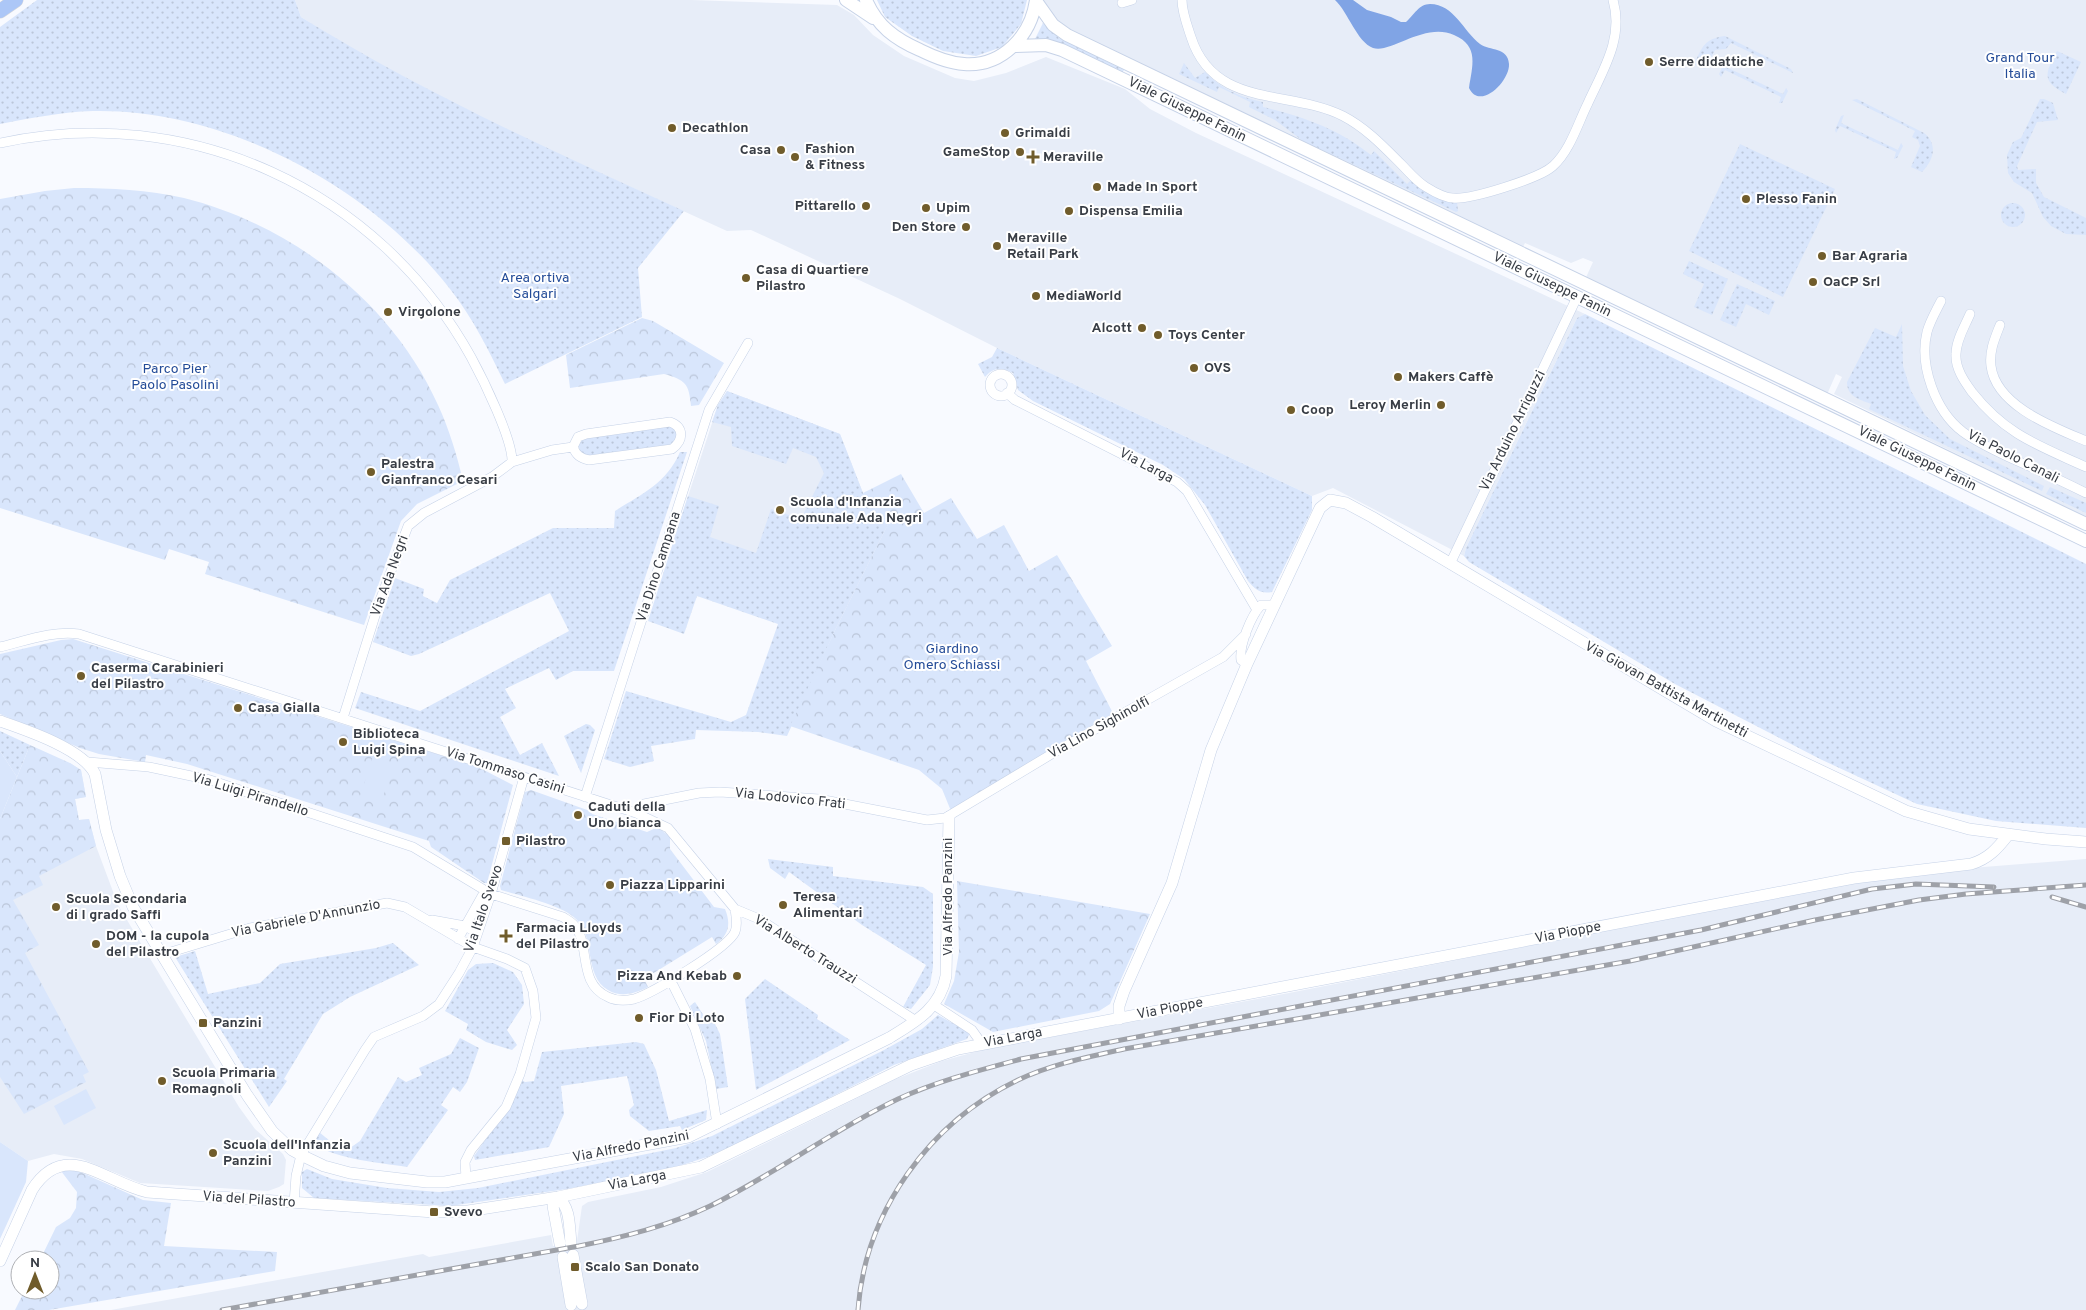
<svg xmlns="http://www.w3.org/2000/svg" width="2086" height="1310" font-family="Overpass,sans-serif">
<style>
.built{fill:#e7edf8}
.grass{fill:url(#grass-dots)}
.park{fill:url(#park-crowns)}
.pitch{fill:#d9e6fc}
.water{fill:#80a4e5}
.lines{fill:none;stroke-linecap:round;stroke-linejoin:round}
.minor-casing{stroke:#c6d2e7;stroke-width:10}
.tertiary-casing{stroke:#c6d2e7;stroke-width:12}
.secondary-casing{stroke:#c6d2e7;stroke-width:14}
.primary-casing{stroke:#d7d8da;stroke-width:15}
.minor{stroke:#fff;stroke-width:9}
.tertiary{stroke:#fff;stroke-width:11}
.secondary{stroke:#fff;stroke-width:12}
.primary{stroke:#acc7f7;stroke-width:14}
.rail-casing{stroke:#9ea1a8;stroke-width:5}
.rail{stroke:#fff;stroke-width:3;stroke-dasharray:9;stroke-linecap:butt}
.poi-dot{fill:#705c2b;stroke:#fff;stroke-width:2}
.labels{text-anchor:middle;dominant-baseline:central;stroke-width:4;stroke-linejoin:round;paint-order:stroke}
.park-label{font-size:14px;fill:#244c98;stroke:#fff}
.poi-label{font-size:14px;font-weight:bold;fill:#383d45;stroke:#fff;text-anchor:start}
.street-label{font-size:14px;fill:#383d45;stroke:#fff}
</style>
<defs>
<pattern id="grass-dots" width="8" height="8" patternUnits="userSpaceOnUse" patternTransform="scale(1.25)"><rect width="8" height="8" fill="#d9e6fc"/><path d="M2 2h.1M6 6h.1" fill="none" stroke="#bbc6d9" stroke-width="1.8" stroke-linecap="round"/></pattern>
<pattern id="park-crowns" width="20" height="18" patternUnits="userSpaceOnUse" patternTransform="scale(1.25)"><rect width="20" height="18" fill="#d9e6fc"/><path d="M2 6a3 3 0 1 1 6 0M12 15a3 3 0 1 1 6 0" fill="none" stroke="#bbc6d9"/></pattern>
</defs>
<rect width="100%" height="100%" fill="#f8faff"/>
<path class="built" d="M295 0H691L837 5 854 15 873 35 904 56 955 78 974 81 1006 73 1046 57 1125 89 1150 109 1196 133 1585 314 1577 318 1466 548 1464 556 1333 488 1312 496 997 348 900 299 751 230 727 231 497 126 357 52 301 17Z
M1036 0H2086V517L1834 394 1842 377 1836 374 1825 399 1583 284 1593 262 1583 258 1571 263 1525 243 1518 257 1067 35Z
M727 391 840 434 863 493 888 524 837 626 673 542 718 405Z
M70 763 81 770 86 797 75 799 79 820 89 819 96 846 118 905 239 1107 255 1129 283 1154 286 1160 284 1184 279 1187 268 1191 140 1183 82 1159 54 1154 28 1161 0 1142V819Z
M2086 859V1310H111L423 1254 429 1257 551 1235 553 1246 577 1241 582 1206 588 1202 661 1187 707 1172 896 1079 942 1061 986 1049 1289 993 1880 877 1921 872Z"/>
<path class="grass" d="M37 0H295L301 17C423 93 553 151 684 211L638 268 642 317 505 384C489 351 473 318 450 289 371 187 225 108 93 111 62 112 31 118 0 124V27Z
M877 0H1027L1021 24 1002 47 976 56 943 51 912 36 885 17Z
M1043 23 1059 38 1124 70 1122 73 1050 40 1035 39Z
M1725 36 1791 69 1793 73 1731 43 1726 49 1715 50 1705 69 1694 64C1703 46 1704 39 1725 36Z
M2057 51 2081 62 2066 94C2041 81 2045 74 2057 51Z
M1729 60 1726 67 1783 94 1786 88 1788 91 1782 103H1779L1781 97 1725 70 1721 77 1719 74 1725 61Z
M1184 63 1195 78 1205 72C1222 89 1239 97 1263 102V107C1302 116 1339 129 1371 155L1374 151 1407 184 1411 180C1425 193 1437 200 1457 202L1458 211 1456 212 1303 141 1275 120 1249 107 1250 102 1219 87 1217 92 1179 74Z
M1857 99 1924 133C1938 144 1934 160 1922 172L1911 167 1920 146 1918 140 1912 137 1915 131 1852 100Z
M2040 99H2044L2053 103 2058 120 2037 122 2017 166 2018 170 2036 169V183L2044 197 2086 218V235L2066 234 2051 226 2043 217 2032 193 2014 182 2008 173 2007 155 2013 142 2021 138Z
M1844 115 1841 123 1898 150 1901 143 1903 146 1897 158 1894 159 1896 152 1840 126 1836 133 1835 130 1841 116Z
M1740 144 1835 189 1783 297 1689 251Z
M2001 215a12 12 0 1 1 24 0a12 12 0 1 1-24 0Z
M1689 261 1728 279 1712 315 1694 307 1704 284 1683 274Z
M1737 284 1775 301 1769 315 1746 304 1736 327 1720 320Z
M1585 314 2086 564V828L1996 821 1917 804 1820 759 1675 684 1469 562 1464 556 1466 548 1577 318Z
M1902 324 1903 366 1911 391 1925 415 1950 439 2044 486 2042 491 1869 409 1871 404C1859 399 1847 397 1847 382L1875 328 1896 337Z
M997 348 1312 496V510L1272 592C1260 594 1256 590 1248 581L1205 505 1184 479 1163 465 1033 401 1018 390 1013 373C1002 367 993 367 985 377L978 364 992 357Z
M727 391 840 434 863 493 888 524 837 626 787 736 758 732 696 730 695 739 651 746 654 761 630 767 604 759 626 691 731 722 746 715 778 624 697 596 684 634 648 621 688 496 719 506 710 537 756 553 771 509 801 519 824 473 816 457 793 448 786 464 732 446 731 427 712 422 718 405Z
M669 425 675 427 678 436 670 446 589 458 582 455 578 446 579 441 586 437Z
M680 452H687L614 671H573L556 680 549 668 505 689 516 708 500 717 520 755 542 743 559 776 355 708 361 692 420 711 569 631 550 593 419 654 411 656 373 642 395 578 424 589 423 596 437 603 450 580 553 528H614L615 511C643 493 666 484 680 452Z
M2050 487 2086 503V513L2046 494Z
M586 724 590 725 595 730 581 773 564 736Z
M0 731 30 745 17 777 0 751Z
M768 859 833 867V876L923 887 933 894V967L930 985 911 1009 903 1007 926 965 862 925 789 872 785 879 770 868Z
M393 943 419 965 350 997 323 1014 284 1079 287 1081 269 1107 175 957 195 951 208 994 260 983 280 964 376 948Z
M493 963 513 972 522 985 524 1004 507 1030 517 1045 512 1050 486 1042 466 1030 468 1024 445 1011 468 970 476 964Z
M765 979 818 1015 817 1019 850 1040 756 1090 745 999Z
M695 1002 704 1016 710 1014 720 1034 728 1087 716 1089 706 1041 690 1006Z
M938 1015 968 1032 969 1035 967 1039 894 1065 748 1139 707 1157 673 1168 567 1189 450 1206 314 1198 302 1188V1172L307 1169 332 1179 387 1188 439 1192 478 1188 676 1148 712 1136 884 1050 922 1029Z
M460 1038 479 1048 467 1082 460 1092 453 1087 441 1105 448 1110 407 1167C376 1162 341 1160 313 1144L319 1132 336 1146 350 1148 360 1141 398 1077 406 1082 422 1075 419 1068 451 1054Z
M636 1042 644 1044 656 1070 669 1121 707 1110 706 1120 682 1130 680 1126 649 1131 630 1116 629 1110 634 1105 627 1076 561 1086 564 1114 549 1147 475 1160 474 1156 508 1108 520 1079 525 1082 534 1081 542 1052Z"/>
<path class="park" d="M74 188C111 188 148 190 184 198 292 225 392 302 438 405 449 429 457 455 463 481L417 504 401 521 364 625 205 574 209 562 169 549 165 560 0 508V199L45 191Z
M642 318 653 321 724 363 699 405 691 406C689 384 686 380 664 374L570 388 566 355Z
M901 474 924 513 951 498 977 539 1004 525 1029 571 1057 555 1112 646 1086 661 1117 721 951 811 942 789 919 770 790 726 837 626 888 524 863 493Z
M73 639 478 767 513 785 487 883H484L431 847 429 841 187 764 146 755 145 762 99 754 80 748 0 714V654L61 640Z
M30 745 70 763 81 770 86 797 75 799 79 820 89 819 96 846 39 876 43 885 13 900 39 945 25 953 89 1072 83 1075 86 1082 24 1114 0 1077V819Z
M531 790 590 811 592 814 647 832 658 827 670 837V849L714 907 725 909C731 923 729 935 716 944L712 937 644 979 648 987C636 993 621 998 608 990 583 975 596 937 576 919 562 905 521 896 501 890L500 886 525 792Z
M957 881 1150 914 1110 1004 1099 1011 993 1032 944 1004 954 981 959 952Z
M76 1170 143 1200 171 1203 164 1246 277 1252 275 1271 49 1310H15L25 1290H50V1260H40L56 1227 70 1218 76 1208 77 1192 61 1171Z"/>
<path class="pitch" d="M0 751 17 777 0 819Z
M373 757 394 764 381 803 360 796Z
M86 1089 96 1108 64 1125 54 1106Z
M0 1142 28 1161 26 1182 0 1239Z"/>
<path class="water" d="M1335 0H1353L1367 10 1391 17 1401 22H1406C1414 15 1419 4 1430 4 1454 4 1464 32 1480 44 1490 51 1508 47 1509 64 1510 81 1480 111 1469 88 1472 67 1480 46 1454 35 1424 22 1391 54 1373 48 1357 42 1348 12 1335 0Z"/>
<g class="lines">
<defs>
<path id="minor" d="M1182 0C1182 12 1187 25 1191 37 1214 109 1289 89 1343 116 1366 128 1383 146 1401 164 1409 172 1416 181 1426 187 1434 192 1444 198 1453 198 1471 200 1540 178 1553 166 1570 151 1578 123 1588 103 1603 70 1624 38 1613 0
M1122 3 1132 0
M0 143C188 102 378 189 471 357 483 379 513 440 512 462
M1941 301C1936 311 1930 321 1927 332 1919 365 1935 411 1963 432 1978 443 1996 451 2013 459 2038 470 2062 481 2086 493
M1970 314C1965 326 1956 340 1956 354 1955 368 1964 381 1972 392 2006 435 2038 445 2086 467
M2000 325C1995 338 1989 351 1991 366 1996 406 2053 427 2086 441
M990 385a11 11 0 1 1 22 0a11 11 0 1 1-22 0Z
M1007 393 1015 400 1177 482 1187 491 1257 610
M1450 564 1577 297
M0 647C25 641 54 630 79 634L636 813 668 828 735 909 759 919 916 1021
M1247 664 1241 660C1239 645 1251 616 1261 605H1274
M343 718 379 603 408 526 424 513 492 477 512 462 552 450 573 447 578 437 586 434 670 422C684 427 684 440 672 449L589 460C580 458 576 455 573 447
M88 762 149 767 210 780 413 847 491 894 563 917C566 919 570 921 573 924 592 943 576 983 608 997 616 1001 625 1001 634 999 652 994 728 948 735 932 738 925 736 916 735 909
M585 797 709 410 748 343
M636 813 644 804 699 793 720 792 819 799 927 820 945 818 1055 752 1223 657 1246 634
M432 920 465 926 474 931 476 937
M458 939 485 891
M161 955 250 928 387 903 405 907 473 947 507 959 525 968 533 991 536 1018 520 1074 506 1107 471 1150 465 1162 466 1178
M670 979 695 1029 710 1079 717 1124
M934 1005 972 1030 982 1044
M294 1203 296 1176 301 1155 365 1050 374 1037 423 1016 439 1004 459 973 473 947 491 894 524 777"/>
<path id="tertiary" d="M0 721C26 730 83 749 95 774L106 830 120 876 133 907 247 1095 272 1131 292 1150 301 1155 324 1166 350 1173 427 1182H445L688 1137 889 1038C915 1022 940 1009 946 976L949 817
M1119 1019V1006L1124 991 1172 883 1211 750 1247 664 1320 508 1330 500 1346 503 1372 517 1716 721 1906 811 1969 829 2046 839 2086 842
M558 1197C571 1209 569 1226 571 1243
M558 1197 553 1206 560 1244
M573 1255 582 1304
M563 1257 571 1305
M0 1261 32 1190C65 1138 104 1182 147 1192L434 1212 468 1211 558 1197 701 1167 911 1065 958 1049 1854 878 1971 864C1988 859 1997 849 2008 835"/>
<path id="secondary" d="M846 0 873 18
M866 0C877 26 895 39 920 50 934 57 948 63 964 64 1002 67 1031 36 1036 0
M1036 1 1053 25 1067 35 2086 524
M1014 46 1046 45 1062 50 2086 541"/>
<path id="primary" d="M0 11 16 0"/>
</defs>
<use href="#minor" class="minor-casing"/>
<use href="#tertiary" class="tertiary-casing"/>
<use href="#secondary" class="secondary-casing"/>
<use href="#primary" class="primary-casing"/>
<use href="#minor" class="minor"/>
<use href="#tertiary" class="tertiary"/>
<use href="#secondary" class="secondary"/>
<use href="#primary" class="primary"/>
<defs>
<path id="rail" d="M2052 897 2086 907
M222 1310 579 1246C624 1237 668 1226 710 1206 775 1174 833 1130 898 1099 937 1081 980 1070 1021 1059L1701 930 1872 889 1916 884 1994 887
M858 1310C865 1211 930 1122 1018 1080 1052 1064 1088 1057 1124 1049L1630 961 1815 920 1919 900 1966 894 2086 885"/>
</defs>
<use href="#rail" class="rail-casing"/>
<use href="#rail" class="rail"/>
</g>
<g class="poi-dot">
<circle cx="1649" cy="62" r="5"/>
<circle cx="672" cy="128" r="5"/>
<circle cx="1005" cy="133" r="5"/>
<circle cx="781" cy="150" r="5"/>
<circle cx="1020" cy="152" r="5"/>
<circle cx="795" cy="157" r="5"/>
<path d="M1030.5 149.5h5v5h5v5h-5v5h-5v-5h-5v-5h5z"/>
<circle cx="1097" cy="187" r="5"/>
<circle cx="1746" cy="199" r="5"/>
<circle cx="866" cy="206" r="5"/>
<circle cx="926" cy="208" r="5"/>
<circle cx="1069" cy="211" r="5"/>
<circle cx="966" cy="227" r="5"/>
<circle cx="997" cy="246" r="5"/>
<circle cx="1822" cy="256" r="5"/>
<circle cx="746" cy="278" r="5"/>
<circle cx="1813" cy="282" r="5"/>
<circle cx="1036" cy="296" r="5"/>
<circle cx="388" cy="312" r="5"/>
<circle cx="1142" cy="328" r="5"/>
<circle cx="1158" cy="335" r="5"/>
<circle cx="1194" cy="368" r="5"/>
<circle cx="1398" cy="377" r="5"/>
<circle cx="1441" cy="405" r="5"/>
<circle cx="1291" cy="410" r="5"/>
<circle cx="371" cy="472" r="5"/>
<circle cx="780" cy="510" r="5"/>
<circle cx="81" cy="676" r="5"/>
<circle cx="238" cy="708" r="5"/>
<circle cx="343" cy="742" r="5"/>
<circle cx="578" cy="815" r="5"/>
<rect x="501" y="836" width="10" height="10" rx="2.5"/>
<circle cx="610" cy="885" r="5"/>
<circle cx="783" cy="905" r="5"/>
<circle cx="56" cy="907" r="5"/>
<path d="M503.5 928.5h5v5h5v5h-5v5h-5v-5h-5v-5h5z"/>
<circle cx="96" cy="944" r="5"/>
<circle cx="737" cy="976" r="5"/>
<circle cx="639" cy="1018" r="5"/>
<rect x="198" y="1018" width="10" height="10" rx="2.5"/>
<circle cx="162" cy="1081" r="5"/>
<circle cx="213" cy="1153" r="5"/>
<rect x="429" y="1207" width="10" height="10" rx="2.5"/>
<rect x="570" y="1262" width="10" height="10" rx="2.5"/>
</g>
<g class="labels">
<g class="park-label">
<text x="2020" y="58">Grand Tour<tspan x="2020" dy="16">Italia</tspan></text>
<text x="535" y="278">Area ortiva<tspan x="535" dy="16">Salgari</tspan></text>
<text x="175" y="369">Parco Pier<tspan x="175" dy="16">Paolo Pasolini</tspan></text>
<text x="952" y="649">Giardino<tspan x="952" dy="16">Omero Schiassi</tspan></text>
</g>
<g class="poi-label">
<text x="1659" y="62">Serre didattiche</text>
<text x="682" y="128">Decathlon</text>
<text x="1015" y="133">Grimaldi</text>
<text x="805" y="149">Fashion<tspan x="805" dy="16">&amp; Fitness</tspan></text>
<text x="771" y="150" text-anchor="end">Casa</text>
<text x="1010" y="152" text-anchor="end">GameStop</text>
<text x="1043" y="157">Meraville</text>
<text x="1107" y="187">Made In Sport</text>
<text x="1756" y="199">Plesso Fanin</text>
<text x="856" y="206" text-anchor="end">Pittarello</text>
<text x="936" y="208">Upim</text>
<text x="1079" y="211">Dispensa Emilia</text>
<text x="956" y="227" text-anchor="end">Den Store</text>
<text x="1007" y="238">Meraville<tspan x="1007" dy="16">Retail Park</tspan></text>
<text x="1832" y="256">Bar Agraria</text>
<text x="756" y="270">Casa di Quartiere<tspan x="756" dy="16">Pilastro</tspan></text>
<text x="1823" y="282">OaCP Srl</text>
<text x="1046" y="296">MediaWorld</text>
<text x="398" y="312">Virgolone</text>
<text x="1132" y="328" text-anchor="end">Alcott</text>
<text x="1168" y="335">Toys Center</text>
<text x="1204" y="368">OVS</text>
<text x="1408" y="377">Makers Caffè</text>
<text x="1431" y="405" text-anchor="end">Leroy Merlin</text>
<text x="1301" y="410">Coop</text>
<text x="381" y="464">Palestra<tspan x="381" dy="16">Gianfranco Cesari</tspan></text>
<text x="790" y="502">Scuola d'Infanzia<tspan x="790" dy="16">comunale Ada Negri</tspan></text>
<text x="91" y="668">Caserma Carabinieri<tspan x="91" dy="16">del Pilastro</tspan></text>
<text x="248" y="708">Casa Gialla</text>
<text x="353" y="734">Biblioteca<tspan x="353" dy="16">Luigi Spina</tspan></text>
<text x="588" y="807">Caduti della<tspan x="588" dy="16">Uno bianca</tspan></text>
<text x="516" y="841">Pilastro</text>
<text x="620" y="885">Piazza Lipparini</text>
<text x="793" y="897">Teresa<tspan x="793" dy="16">Alimentari</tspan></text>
<text x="66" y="899">Scuola Secondaria<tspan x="66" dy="16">di I grado Saffi</tspan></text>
<text x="516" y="928">Farmacia Lloyds<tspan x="516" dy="16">del Pilastro</tspan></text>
<text x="106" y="936">DOM - la cupola<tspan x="106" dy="16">del Pilastro</tspan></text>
<text x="727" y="976" text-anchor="end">Pizza And Kebab</text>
<text x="649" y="1018">Fior Di Loto</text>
<text x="213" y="1023">Panzini</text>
<text x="172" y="1073">Scuola Primaria<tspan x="172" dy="16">Romagnoli</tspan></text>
<text x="223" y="1145">Scuola dell'Infanzia<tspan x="223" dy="16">Panzini</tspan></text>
<text x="444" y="1212">Svevo</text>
<text x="585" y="1267">Scalo San Donato</text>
</g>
<g class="street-label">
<text transform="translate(1187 110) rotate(26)">Viale Giuseppe Fanin</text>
<text transform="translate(1552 285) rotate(26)">Viale Giuseppe Fanin</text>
<text transform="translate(1513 431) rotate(-64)">Via Arduino Arriguzzi</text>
<text transform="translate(2013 457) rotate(27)">Via Paolo Canali</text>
<text transform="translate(1917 459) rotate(26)">Viale Giuseppe Fanin</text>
<text transform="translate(1146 466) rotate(28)">Via Larga</text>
<text transform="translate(659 567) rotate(-72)">Via Dino Campana</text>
<text transform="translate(390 576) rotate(-70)">Via Ada Negri</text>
<text transform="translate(1666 690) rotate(29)">Via Giovan Battista Martinetti</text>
<text transform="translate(1099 728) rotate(-29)">Via Lino Sighinolfi</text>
<text transform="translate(505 771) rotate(18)">Via Tommaso Casini</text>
<text transform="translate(250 795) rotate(17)">Via Luigi Pirandello</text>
<text transform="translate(790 799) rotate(6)">Via Lodovico Frati</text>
<text transform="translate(948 897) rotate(-90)">Via Alfredo Panzini</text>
<text transform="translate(484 909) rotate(-71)">Via Italo Svevo</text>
<text transform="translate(306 919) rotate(-11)">Via Gabriele D'Annunzio</text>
<text transform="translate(1568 933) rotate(-11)">Via Pioppe</text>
<text transform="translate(805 950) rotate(32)">Via Alberto Trauzzi</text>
<text transform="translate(1170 1009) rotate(-11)">Via Pioppe</text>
<text transform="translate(1013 1038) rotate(-11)">Via Larga</text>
<text transform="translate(631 1147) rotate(-11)">Via Alfredo Panzini</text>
<text transform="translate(637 1181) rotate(-11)">Via Larga</text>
<text transform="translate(249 1200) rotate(4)">Via del Pilastro</text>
</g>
</g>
<g transform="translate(35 1275)"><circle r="24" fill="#ffffff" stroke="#afb1b5"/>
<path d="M0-4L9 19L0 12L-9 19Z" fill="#705c2b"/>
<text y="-8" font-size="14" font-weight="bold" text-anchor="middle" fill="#383d45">N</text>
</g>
</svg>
